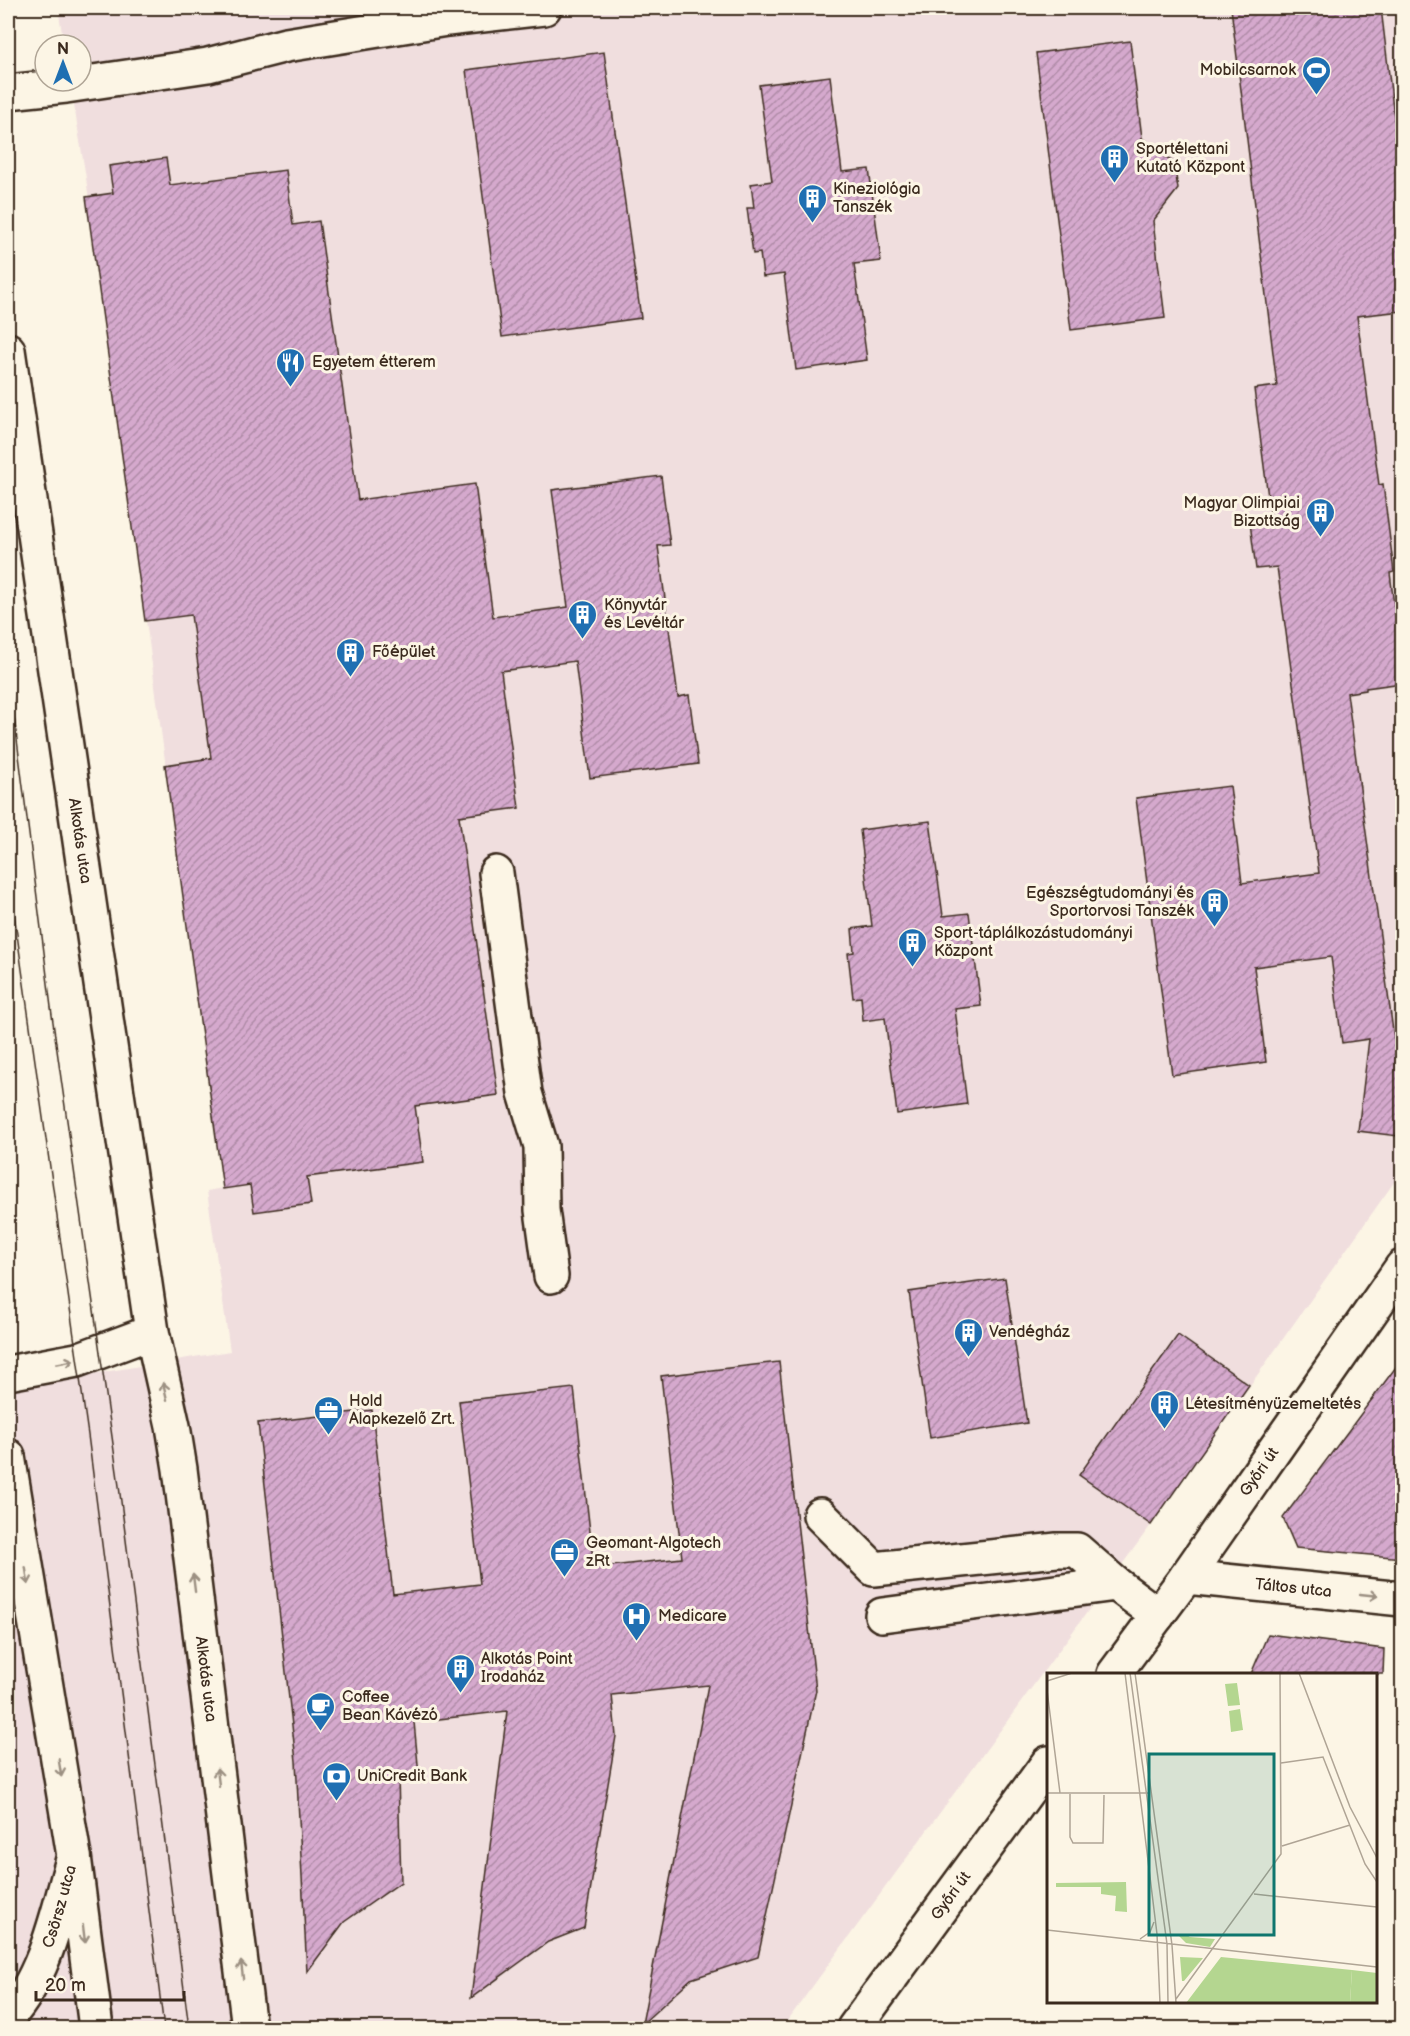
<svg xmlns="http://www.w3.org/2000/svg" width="1410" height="2036" font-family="'Balsamiq Sans',sans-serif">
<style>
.built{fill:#f0dede}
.building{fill:url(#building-hatch);stroke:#3b2a1e;stroke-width:1.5}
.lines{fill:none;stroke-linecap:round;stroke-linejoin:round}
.minor-casing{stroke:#3b2a1e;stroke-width:38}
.major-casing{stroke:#3b2a1e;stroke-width:38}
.minor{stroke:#fcf5e5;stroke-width:33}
.major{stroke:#fcf5e5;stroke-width:33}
.tram{stroke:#3b2a1e;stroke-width:1.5}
.oneway{stroke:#9c9082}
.labels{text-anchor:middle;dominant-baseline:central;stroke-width:6;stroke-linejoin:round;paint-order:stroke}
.poi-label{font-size:16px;fill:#3b2a1e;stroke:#fcf5e5;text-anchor:start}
.street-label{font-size:16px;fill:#3b2a1e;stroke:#fcf5e5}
.inset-road{fill:none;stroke:#afa495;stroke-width:1.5}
.view{fill:#0f766e;fill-opacity:0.15;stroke:#0f766e;stroke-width:3}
.inset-edge{fill:none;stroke:#3b2a1e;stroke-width:3}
</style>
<defs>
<pattern id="building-hatch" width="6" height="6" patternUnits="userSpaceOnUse" patternTransform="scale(1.5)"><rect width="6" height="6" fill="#d5a9cd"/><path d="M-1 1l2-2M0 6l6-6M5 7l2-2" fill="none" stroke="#ae8aa6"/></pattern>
</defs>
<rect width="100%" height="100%" fill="#fcf5e5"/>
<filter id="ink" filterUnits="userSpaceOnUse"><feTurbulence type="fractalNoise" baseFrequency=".0167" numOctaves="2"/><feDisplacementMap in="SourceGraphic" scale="12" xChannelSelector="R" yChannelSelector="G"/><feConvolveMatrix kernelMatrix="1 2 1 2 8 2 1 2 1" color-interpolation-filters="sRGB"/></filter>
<g filter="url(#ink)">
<path class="built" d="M58 8H1402V1171L1151 1525 782 2028H8V1388L230 1351 207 1191 223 1188 86 178 70 81H81V45H64Z"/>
<path class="building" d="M1231 8H1381L1402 184V311L1357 316 1379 485 1383 484 1394 572 1390 573 1402 669V683L1366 688V690L1347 693 1402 1097 1398 1136 1358 1131 1369 1039 1342 1043 1331 957 1254 967 1266 1062 1172 1075 1136 798 1230 786 1242 883 1319 873 1277 567 1256 569 1250 523 1271 520 1254 389 1277 386Z
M1130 41 1142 138 1174 163 1178 189 1153 221 1165 318 1071 330 1036 53Z
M604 52 641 318 502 337 466 70Z
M830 76 842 172 869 169 881 261 854 264 867 360 796 370 784 274 763 277 760 253 753 254 747 208H754L751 184 772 181 759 85Z
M166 158 170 185 286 170 293 225 319 221 358 500 475 484 493 617 568 607 552 490 661 476 670 545 658 546 668 621 678 697 689 695 698 764 590 778 575 661 501 671 519 808 459 816 498 1095 415 1106 423 1162 307 1177 311 1204 254 1212 250 1185 223 1189 165 765 211 758 191 615 145 621 86 197 113 193 109 166Z
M930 821 943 916 969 913 981 1006 955 1009 967 1104 897 1114 885 1018 863 1021 861 997 853 998 848 953 854 952 852 929 872 926 860 830Z
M1005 1278 1027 1423 930 1438 909 1292Z
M1178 1335 1249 1385 1151 1525 1079 1475Z
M1402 1359V1558L1296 1548 1283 1518Z
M779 1362 816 1690 758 1957 691 1979 642 2024 708 1685 612 1695 616 1736 584 1928 548 1942 471 1998 507 1711 414 1722 419 1775 398 1777 401 1882 344 1922 307 1972 296 1761 258 1423 372 1410 393 1594 480 1584 459 1401 574 1388 594 1568 682 1558 661 1376Z
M1268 1634 1384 1649 1383 1674H1251Z"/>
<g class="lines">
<defs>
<g id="minor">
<path d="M8 92 66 86 208 65 286 45 447 19 544 8"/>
<path d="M496 873 525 1093 541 1146 542 1210 551 1276"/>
<path d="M8 1373 77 1360 152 1332"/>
<path d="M820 1515 874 1569 1057 1550H1077L1116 1584"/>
<path id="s1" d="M1186 1577 1402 1599"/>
<path d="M882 1615 1116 1584 1158 1615"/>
<path id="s2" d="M1114 1674 1186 1577 1402 1267"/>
<path id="s3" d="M8 2017C47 1974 58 1910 74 1856"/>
<path id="s4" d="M854 2028 1048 1763"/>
</g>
<g id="major">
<path id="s5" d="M8 350 152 1332 173 1426 180 1469 249 2028"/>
<path d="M8 1456 74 1856 96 2028"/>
</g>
</defs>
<use href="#minor" class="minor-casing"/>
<use href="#major" class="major-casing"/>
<use href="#minor" class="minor"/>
<use href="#major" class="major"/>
<path class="tram" d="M8 669 52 1015 119 1486 189 2028
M8 871 88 1435 164 2028"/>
</g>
<defs><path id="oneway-shaft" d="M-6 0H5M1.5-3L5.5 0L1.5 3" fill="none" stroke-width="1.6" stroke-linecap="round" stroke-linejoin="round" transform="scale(1.5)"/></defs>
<g class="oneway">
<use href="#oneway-shaft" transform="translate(65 1362) rotate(-11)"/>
<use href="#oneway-shaft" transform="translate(165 1391) rotate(-103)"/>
<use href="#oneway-shaft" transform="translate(27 1576) rotate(81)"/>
<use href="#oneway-shaft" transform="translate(194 1583) rotate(-97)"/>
<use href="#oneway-shaft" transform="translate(1369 1595) rotate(6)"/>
<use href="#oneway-shaft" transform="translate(60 1768) rotate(81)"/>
<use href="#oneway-shaft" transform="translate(218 1777) rotate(-97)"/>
<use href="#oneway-shaft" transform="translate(84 1934) rotate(83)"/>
<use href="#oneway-shaft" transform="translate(242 1970) rotate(-97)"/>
</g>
</g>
<defs>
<symbol id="stadium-pin" viewBox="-11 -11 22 30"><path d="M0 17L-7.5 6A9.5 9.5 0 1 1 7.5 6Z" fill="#1f6fb2" stroke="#fcf5e5"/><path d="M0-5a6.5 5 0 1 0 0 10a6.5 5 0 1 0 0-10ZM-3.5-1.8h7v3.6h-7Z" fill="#fff"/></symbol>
<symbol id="building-pin" viewBox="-11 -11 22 30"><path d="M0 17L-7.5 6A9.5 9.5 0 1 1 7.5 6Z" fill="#1f6fb2" stroke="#fcf5e5"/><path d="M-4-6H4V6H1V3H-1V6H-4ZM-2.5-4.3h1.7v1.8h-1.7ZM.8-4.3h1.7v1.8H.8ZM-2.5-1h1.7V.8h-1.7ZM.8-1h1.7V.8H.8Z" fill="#fff"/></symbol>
<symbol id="restaurant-pin" viewBox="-11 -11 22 30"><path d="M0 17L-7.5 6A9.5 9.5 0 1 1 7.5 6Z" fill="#1f6fb2" stroke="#fcf5e5"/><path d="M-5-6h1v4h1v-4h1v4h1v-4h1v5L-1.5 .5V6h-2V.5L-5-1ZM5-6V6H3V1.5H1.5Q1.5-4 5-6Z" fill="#fff"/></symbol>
<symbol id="office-pin" viewBox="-11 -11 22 30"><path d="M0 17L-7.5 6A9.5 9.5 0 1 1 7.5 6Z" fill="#1f6fb2" stroke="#fcf5e5"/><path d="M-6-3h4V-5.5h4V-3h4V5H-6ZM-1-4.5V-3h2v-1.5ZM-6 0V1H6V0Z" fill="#fff"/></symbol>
<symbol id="hospital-pin" viewBox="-11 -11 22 30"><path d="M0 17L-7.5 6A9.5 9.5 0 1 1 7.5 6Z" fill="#1f6fb2" stroke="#fcf5e5"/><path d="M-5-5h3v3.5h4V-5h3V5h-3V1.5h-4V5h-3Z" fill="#fff"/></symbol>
<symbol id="cafe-pin" viewBox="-11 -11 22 30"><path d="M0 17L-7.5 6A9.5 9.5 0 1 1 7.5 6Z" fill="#1f6fb2" stroke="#fcf5e5"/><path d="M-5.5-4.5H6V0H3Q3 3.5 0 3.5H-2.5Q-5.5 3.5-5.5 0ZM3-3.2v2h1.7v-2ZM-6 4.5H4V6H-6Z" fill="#fff"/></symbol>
<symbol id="bank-pin" viewBox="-11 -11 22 30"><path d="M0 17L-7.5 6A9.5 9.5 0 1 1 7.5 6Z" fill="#1f6fb2" stroke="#fcf5e5"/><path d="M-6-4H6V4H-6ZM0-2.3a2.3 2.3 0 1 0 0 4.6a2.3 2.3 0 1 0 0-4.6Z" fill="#fff"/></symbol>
</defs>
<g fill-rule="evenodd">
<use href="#stadium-pin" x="1300" y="54" width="33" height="45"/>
<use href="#building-pin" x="1098" y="142" width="33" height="45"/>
<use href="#building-pin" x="796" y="182" width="33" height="45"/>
<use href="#restaurant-pin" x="274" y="346" width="33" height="45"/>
<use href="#building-pin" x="1304" y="496" width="33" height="45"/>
<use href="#building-pin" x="566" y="598" width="33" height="45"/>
<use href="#building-pin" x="334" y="636" width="33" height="45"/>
<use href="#building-pin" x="1198" y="886" width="33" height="45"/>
<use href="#building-pin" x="896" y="926" width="33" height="45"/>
<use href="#building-pin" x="952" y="1316" width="33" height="45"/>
<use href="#building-pin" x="1148" y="1388" width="33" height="45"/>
<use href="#office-pin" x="312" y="1394" width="33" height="45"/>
<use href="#office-pin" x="548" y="1536" width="33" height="45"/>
<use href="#hospital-pin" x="620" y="1600" width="33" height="45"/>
<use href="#building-pin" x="444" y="1652" width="33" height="45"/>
<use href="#cafe-pin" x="304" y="1690" width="33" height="45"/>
<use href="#bank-pin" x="320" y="1760" width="33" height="45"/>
</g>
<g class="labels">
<g class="poi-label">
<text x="1296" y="70" text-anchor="end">Mobilcsarnok</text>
<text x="1136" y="149">Sportélettani<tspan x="1136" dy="18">Kutató Központ</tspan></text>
<text x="833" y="189">Kineziológia<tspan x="833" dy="18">Tanszék</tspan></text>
<text x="312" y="362">Egyetem étterem</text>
<text x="1300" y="503" text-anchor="end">Magyar Olimpiai<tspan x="1300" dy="18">Bizottság</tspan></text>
<text x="604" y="605">Könyvtár<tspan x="604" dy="18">és Levéltár</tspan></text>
<text x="372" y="652">Főépület</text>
<text x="1194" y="893" text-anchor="end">Egészségtudományi és<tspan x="1194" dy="18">Sportorvosi Tanszék</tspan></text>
<text x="934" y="933">Sport-táplálkozástudományi<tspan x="934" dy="18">Központ</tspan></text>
<text x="989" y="1332">Vendégház</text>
<text x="349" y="1401">Hold<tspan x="349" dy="18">Alapkezelő Zrt.</tspan></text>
<text x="1185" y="1404">Létesítményüzemeltetés</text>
<text x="586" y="1543">Geomant-Algotech<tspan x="586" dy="18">zRt</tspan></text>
<text x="658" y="1616">Medicare</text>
<text x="481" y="1659">Alkotás Point<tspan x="481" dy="18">Irodaház</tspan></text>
<text x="342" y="1697">Coffee<tspan x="342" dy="18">Bean Kávézó</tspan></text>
<text x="357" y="1776">UniCredit Bank</text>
</g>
<g class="street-label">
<text stroke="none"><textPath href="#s5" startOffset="496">Alkotás utca</textPath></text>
<text stroke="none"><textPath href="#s2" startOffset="249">Győri út</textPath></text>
<text stroke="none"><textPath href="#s1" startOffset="108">Táltos utca</textPath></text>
<text stroke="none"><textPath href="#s5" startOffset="1344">Alkotás utca</textPath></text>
<text stroke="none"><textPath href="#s4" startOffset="164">Győri út</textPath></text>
<text stroke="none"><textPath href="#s3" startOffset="123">Csörsz utca</textPath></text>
</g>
</g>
<g transform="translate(1047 1673)">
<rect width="330" height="330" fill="#fcf5e5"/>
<path d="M190 10 193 32 181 33 178 11ZM193 36 196 57 184 59 182 38ZM79 209 80 239 68 238 69 223 54 221V214H9V210ZM138 261 143 264 168 266 163 274 139 270 131 262ZM133 284 156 285 137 308H135ZM174 284 305 297 303 330H139Z" fill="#b4d690"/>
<path d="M305 297 330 300V330H303Z" fill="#b4d690"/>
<path class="inset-road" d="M78 0 110 261 113 330M83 0 120 271 121 330M88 0 125 272 129 330M252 0 303 134 330 185M0 8 25 0M0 17 13 120M234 90 276 84 318 191 330 209M0 120H103M23 121V164L26 170H56L57 122M235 173 303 152M207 221 330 234M0 257 330 294M93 266 103 259 107 249M129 326 234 181 233 0"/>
<path class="view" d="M102 81H227V262H102Z"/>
<rect width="330" height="330" class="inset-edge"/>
</g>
<rect width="1410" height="2036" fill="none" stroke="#fcf5e5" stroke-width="30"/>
<rect x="15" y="15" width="1380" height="2006" fill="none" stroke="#3b2a1e" stroke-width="2" filter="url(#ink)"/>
<g transform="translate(63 63)"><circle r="28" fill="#fcf5e5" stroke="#afa495" stroke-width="1.5"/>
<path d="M0-4.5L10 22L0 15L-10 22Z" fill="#1f6fb2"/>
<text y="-9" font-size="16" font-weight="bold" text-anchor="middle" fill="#3b2a1e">N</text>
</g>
<path d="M36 1991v9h148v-9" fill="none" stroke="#3b2a1e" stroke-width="3"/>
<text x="45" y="1991" font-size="18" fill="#3b2a1e" stroke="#fcf5e5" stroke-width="4.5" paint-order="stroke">20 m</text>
</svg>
